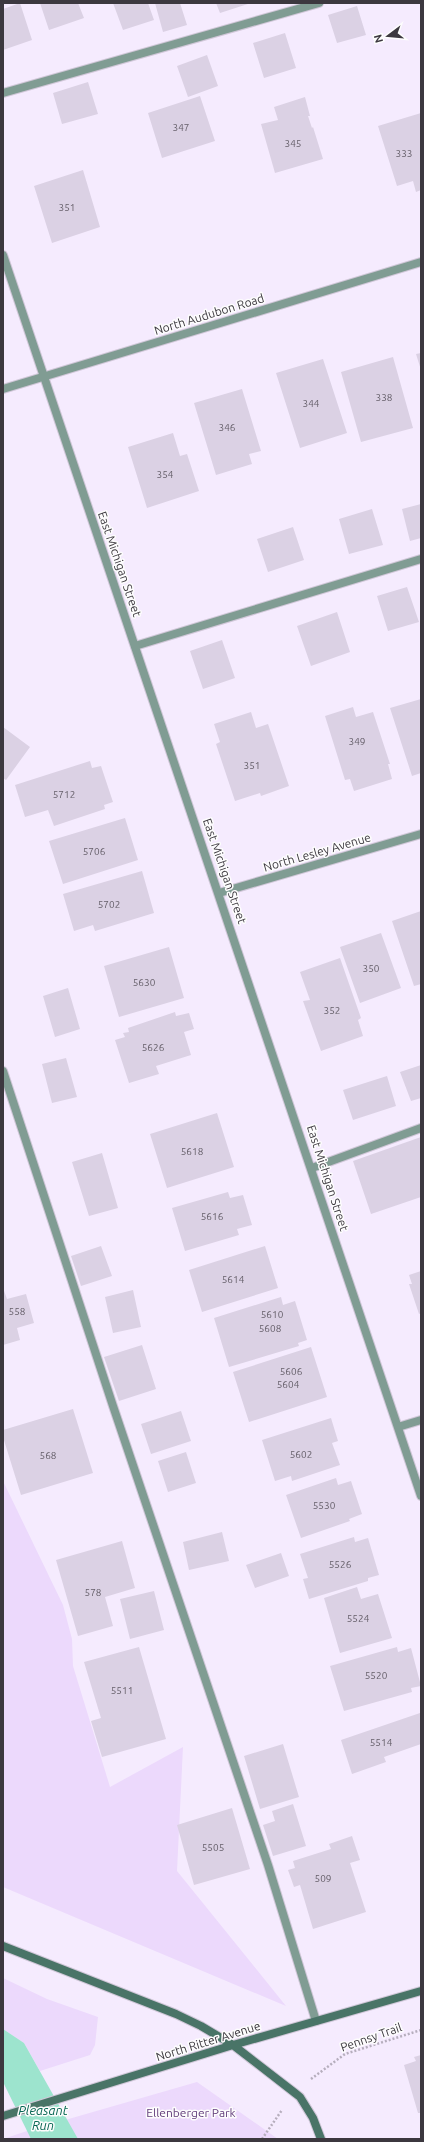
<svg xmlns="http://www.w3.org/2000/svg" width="424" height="2142" font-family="Ubuntu,sans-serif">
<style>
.green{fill:#ecd9fc}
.water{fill:#9de4ce}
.building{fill:#dbd1e4}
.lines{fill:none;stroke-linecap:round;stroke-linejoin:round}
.lane-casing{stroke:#d0c7d8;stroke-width:10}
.street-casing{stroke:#d0c7d8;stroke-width:10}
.secondary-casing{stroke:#d0c7d8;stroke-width:10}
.path{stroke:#b6aebd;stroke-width:2.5;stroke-dasharray:2 2;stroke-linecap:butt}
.lane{stroke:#809c93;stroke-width:8}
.street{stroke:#809c93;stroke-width:8}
.secondary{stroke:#497467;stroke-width:8}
.labels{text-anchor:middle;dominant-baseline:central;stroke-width:3;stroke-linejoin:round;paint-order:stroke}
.number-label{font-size:10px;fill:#645e68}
.street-label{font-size:12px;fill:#3c383f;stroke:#fdfdfd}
.park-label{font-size:12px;fill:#623d7b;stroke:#fdfdfd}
.water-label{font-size:13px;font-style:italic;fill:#066653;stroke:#fdfdfd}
</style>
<rect width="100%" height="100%" fill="#f5ebfe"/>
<path class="green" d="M3 1481 63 1605 72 1639 73 1666 110 1787 183 1747 177 1871 286 2006 3 1887Z
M3 1978 47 1999 98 2017 95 2045 90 2055 40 2071 24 2043 3 2029Z
M197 2082 278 2139H3L27 2131Z"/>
<path class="water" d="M3 2029 24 2043 78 2139H31L3 2082Z"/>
<path class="building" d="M20 3 32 40 3 50V9Z
M40 3H78L84 18 49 30Z
M113 3H148L154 20 123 30Z
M155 3H180L187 25 163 32Z
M216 3H251L220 13Z
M357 6 366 35 337 43 328 15Z
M285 33 296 68 264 78 253 43Z
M207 55 218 86 188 97 177 66Z
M88 82 98 114 62 124 53 93Z
M200 96 215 141 162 158 148 113Z
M305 97 310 116H308L312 128 313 127 323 159 275 173 261 124 278 120 274 107Z
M421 113V190L416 192 413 181 397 186 378 126Z
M83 170 100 227 52 243 34 186Z
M421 353V370L416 354Z
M393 357 413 428 361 442 341 372Z
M323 359 347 433 300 448 276 373Z
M242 389 261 451 249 454 252 464 216 475 194 403Z
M173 433 180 456 187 454 199 491 147 508 128 447Z
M421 504V538L410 541 402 509Z
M372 509 383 545 349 554 339 519Z
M293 527 304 560 268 572 257 539Z
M407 587 419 622 388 631 377 596Z
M337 612 350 652 311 666 297 626Z
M222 640 235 678 203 689 190 651Z
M421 699V773L412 776 390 708Z
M353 707 356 717 373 712 390 764H388L392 779 354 791 350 779 345 780 325 716Z
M251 712 256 728 268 724 289 786 261 796 260 793 235 801 216 744 220 742 214 724Z
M3 727 30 747 6 780 3 778Z
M90 761 92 768 101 766 113 802 104 805 105 809 54 826 48 810 25 817 15 785Z
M125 818 138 860 63 884 49 841Z
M142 871 154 913 95 931 93 925 74 931 63 894Z
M421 911V984L414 986 392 921Z
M381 933 401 988 360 1003 340 947Z
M169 947 184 998 119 1017 104 966Z
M340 958 361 1018 358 1020 363 1036 321 1051 303 1001 310 1000 300 972Z
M68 988 80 1029 55 1037 43 996Z
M175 1012 176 1016 189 1013 194 1029 184 1032 191 1055 156 1066 159 1074 129 1083 115 1040 125 1037 123 1033 129 1032 128 1028Z
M66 1058 77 1097 52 1103 42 1064Z
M421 1065V1098L411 1101 400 1072Z
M387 1076 396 1106 353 1120 343 1090Z
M217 1113 234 1167 167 1188 150 1134Z
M421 1137V1197L371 1214 353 1161Z
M102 1153 118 1208 89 1216 72 1162Z
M228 1192 230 1198 243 1195 252 1225 237 1229 239 1235 185 1251 172 1208Z
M101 1246 112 1276 81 1286 71 1256Z
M265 1246 278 1288 202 1312 189 1270Z
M421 1271V1313L419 1314 409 1284H412L409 1275Z
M3 1288 7 1299 26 1294 34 1323 17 1328 20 1340 3 1345Z
M133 1290 141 1327 113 1333 105 1297Z
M281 1297 283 1305 295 1301 307 1340 298 1343 299 1346 229 1367 214 1318Z
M142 1345 156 1389 119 1401 104 1357Z
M311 1347 327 1397 249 1422 233 1372Z
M73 1409 93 1473 21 1495 3 1437V1430Z
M181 1411 191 1441 151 1454 141 1424Z
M331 1418 338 1441 332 1443 340 1465 292 1481 291 1476 275 1481 262 1440Z
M186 1452 196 1483 168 1492 158 1461Z
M336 1478 338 1485 351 1481 362 1514 349 1519 350 1521 301 1538 286 1495Z
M222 1532 229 1561 189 1570 183 1542Z
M354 1537 355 1542 368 1538 379 1575 368 1578V1581L309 1599 303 1579 308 1578 300 1554Z
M122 1541 135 1588 105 1597 113 1626 78 1636 56 1560Z
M281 1553 289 1576 255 1588 246 1565Z
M357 1587 361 1599 378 1594 392 1638 340 1653 324 1598Z
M154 1591 164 1630 130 1639 120 1599Z
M139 1647 166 1739 102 1757 91 1721 101 1718 84 1662Z
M397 1647 398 1652 411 1648 421 1686 411 1688 412 1692 344 1711 330 1666Z
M420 1713 421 1744 384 1757 386 1762 352 1774 341 1740Z
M283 1744 299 1797 260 1809 244 1756Z
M293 1804 306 1846 273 1856 263 1825 275 1821 272 1811Z
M232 1808 250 1869 194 1885 177 1825Z
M352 1836 360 1860 350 1863 366 1912 313 1929 300 1885 294 1887 288 1870 295 1868 293 1861 331 1849 329 1844Z
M421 2055V2113H418L404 2065 416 2061 414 2057Z"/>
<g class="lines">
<defs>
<path id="lane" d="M3 93 319 3
M135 646 421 559
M3 1071 113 1406 268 1865 316 2021
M312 1168 421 1128"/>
<path id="street" d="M3 255 421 1496
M3 389 421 262
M219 893 421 834
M398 1427 421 1420"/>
<path id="secondary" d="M3 1946 176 2014 201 2026 233 2045 295 2093 300 2097 313 2118 321 2139
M3 2116 233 2045 421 1991"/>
</defs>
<use href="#lane" class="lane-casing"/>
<use href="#street" class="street-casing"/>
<use href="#secondary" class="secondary-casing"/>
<path class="path" d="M311 2079 345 2054 421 2030
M262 2139 282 2110"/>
<use href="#lane" class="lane"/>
<use href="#street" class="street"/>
<use href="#secondary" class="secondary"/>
</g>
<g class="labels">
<g class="number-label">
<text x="181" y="127">347</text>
<text x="293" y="143">345</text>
<text x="404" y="153">333</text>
<text x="67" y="207">351</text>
<text x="384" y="397">338</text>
<text x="311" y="403">344</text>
<text x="227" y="427">346</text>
<text x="165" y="474">354</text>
<text x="357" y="741">349</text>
<text x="252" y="765">351</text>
<text x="64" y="794">5712</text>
<text x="94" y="851">5706</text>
<text x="109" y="904">5702</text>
<text x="371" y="968">350</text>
<text x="144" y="982">5630</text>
<text x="332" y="1010">352</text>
<text x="153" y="1047">5626</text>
<text x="192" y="1151">5618</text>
<text x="212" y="1216">5616</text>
<text x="233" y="1279">5614</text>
<text x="17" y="1311">558</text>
<text x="272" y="1314">5610</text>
<text x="270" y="1328">5608</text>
<text x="291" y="1371">5606</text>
<text x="288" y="1384">5604</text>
<text x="301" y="1454">5602</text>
<text x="48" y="1455">568</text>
<text x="324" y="1505">5530</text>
<text x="340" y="1564">5526</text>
<text x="93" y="1592">578</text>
<text x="358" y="1618">5524</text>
<text x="376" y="1675">5520</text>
<text x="122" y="1690">5511</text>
<text x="381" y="1742">5514</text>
<text x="213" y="1847">5505</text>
<text x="323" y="1878">509</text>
</g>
<g class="street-label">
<text transform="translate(209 314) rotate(-17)">North Audubon Road</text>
<text transform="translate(120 564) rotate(71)">East Michigan Street</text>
<text transform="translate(317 852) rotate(-16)">North Lesley Avenue</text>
<text transform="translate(225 871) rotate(71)">East Michigan Street</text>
<text transform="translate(328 1178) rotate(72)">East Michigan Street</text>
<text transform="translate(371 2037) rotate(-19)">Pennsy Trail</text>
<text transform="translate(208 2041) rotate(-17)">North Ritter Avenue</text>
</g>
<g class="park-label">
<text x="191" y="2112">Ellenberger Park</text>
</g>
<g class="water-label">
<text x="43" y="2110">Pleasant<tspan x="43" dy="15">Run</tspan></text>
</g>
</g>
<rect width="424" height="2142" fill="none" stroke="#3c383f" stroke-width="8"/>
<g transform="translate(388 36) rotate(254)" stroke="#fdfdfd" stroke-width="3" paint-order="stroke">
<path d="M0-3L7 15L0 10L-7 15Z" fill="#3c383f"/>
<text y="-6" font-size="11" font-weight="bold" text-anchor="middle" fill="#3c383f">N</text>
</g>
</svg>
